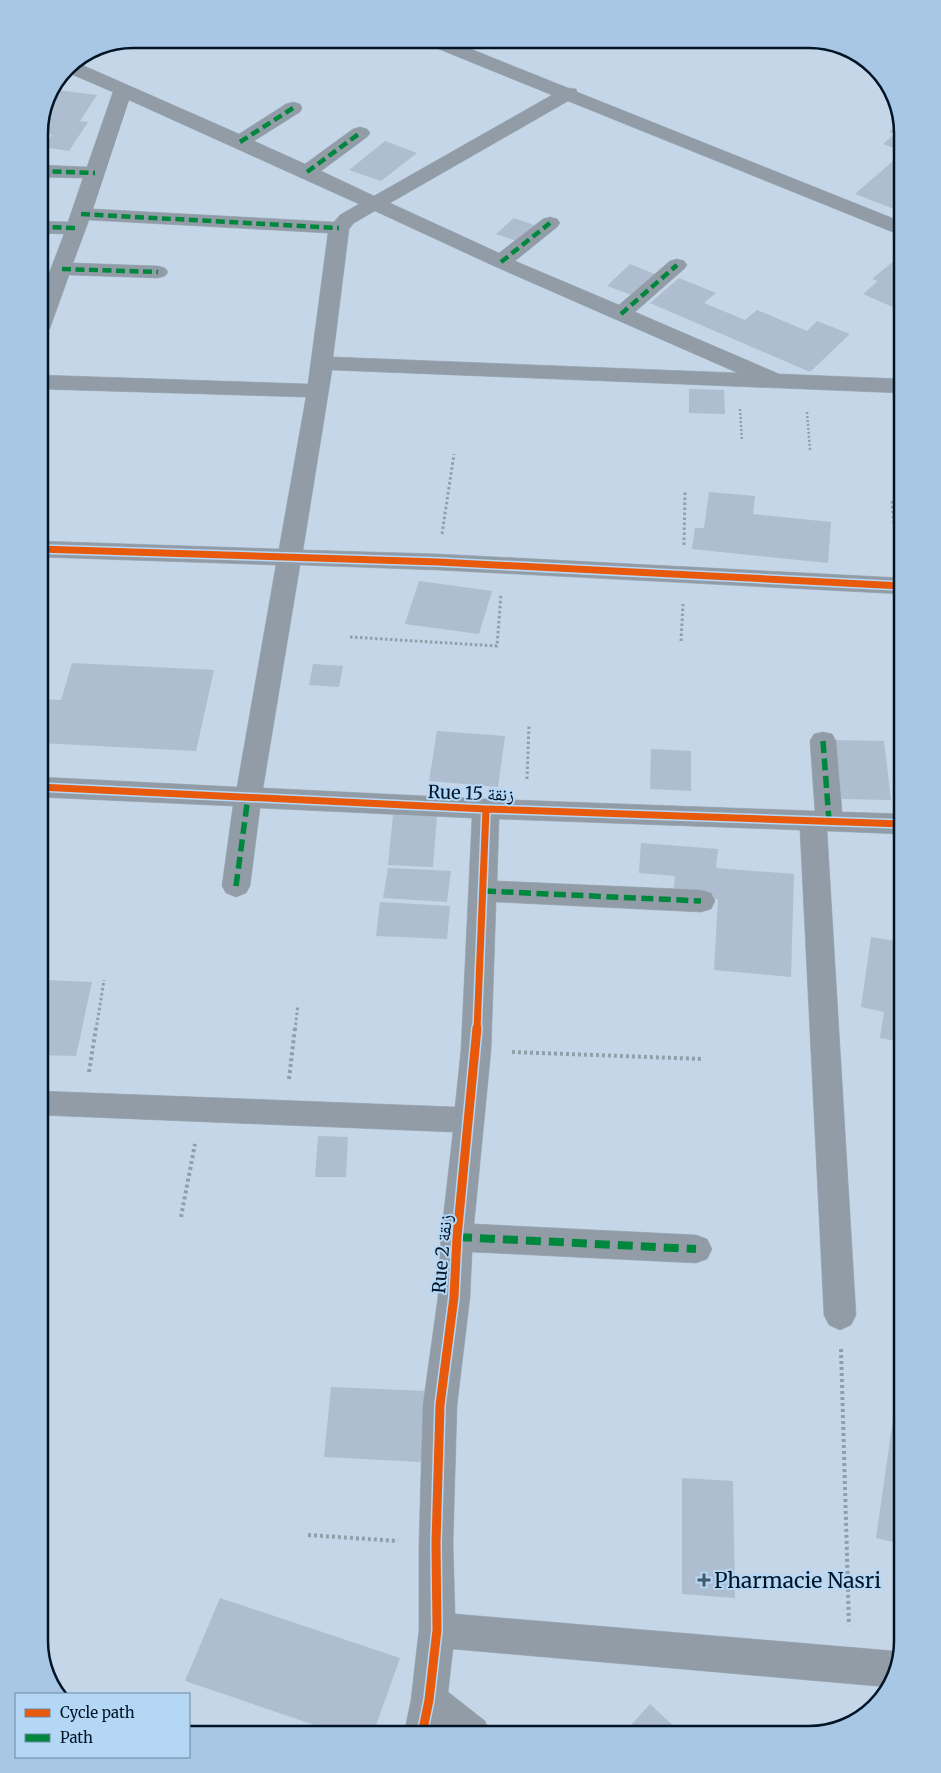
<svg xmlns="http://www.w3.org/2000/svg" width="941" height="1773" font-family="Merriweather,'Noto Naskh Arabic',serif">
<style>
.building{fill:#afbdd1}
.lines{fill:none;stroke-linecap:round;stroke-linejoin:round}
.minor-casing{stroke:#a3b3c2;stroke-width:1}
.path-far2{stroke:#929fab;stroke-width:2.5;stroke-dasharray:2 2;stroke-linecap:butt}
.path-far1{stroke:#929fab;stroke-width:3;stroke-dasharray:2.5 2.5;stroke-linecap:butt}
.path{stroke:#929fab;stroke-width:4;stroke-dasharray:3 3;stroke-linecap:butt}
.minor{fill:#919ca6;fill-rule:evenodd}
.quiet-far2{stroke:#00873e;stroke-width:4.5;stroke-dasharray:9 4.5;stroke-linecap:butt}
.quiet-far1{stroke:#00873e;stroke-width:5.5;stroke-dasharray:12 5.5;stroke-linecap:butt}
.quiet{stroke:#00873e;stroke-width:8;stroke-dasharray:15 8;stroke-linecap:butt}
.cycleway-far1-casing{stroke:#b5d7f6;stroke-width:10}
.cycleway-casing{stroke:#b5d7f6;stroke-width:12}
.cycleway-far1{stroke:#e8590c;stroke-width:7}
.cycleway{stroke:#e8590c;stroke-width:9}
.poi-dot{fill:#45596a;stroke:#b5d7f6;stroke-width:2}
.labels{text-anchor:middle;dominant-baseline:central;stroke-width:4;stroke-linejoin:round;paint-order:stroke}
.street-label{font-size:18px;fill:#011527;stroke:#b5d7f6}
.near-poi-label{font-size:21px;fill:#011527;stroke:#b5d7f6;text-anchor:start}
.rim{fill:none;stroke:#011527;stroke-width:2.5}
</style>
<rect width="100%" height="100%" fill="#c4d6e7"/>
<path class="building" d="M56 90 97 95 80 121 88 122 69 151 43 147 52 135 39 133V126L50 106H48Z
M900 122 902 132V151L883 144 895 134 889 132Z
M385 141 417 153 381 181 349 170Z
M893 161 899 163 902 161V212L855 194Z
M514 218 534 225 516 241 496 234Z
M902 254V311L863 294 878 281 872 279Z
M630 264 657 275 634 296 607 286Z
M679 278 716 293 704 303 745 320 757 310 807 331 817 321 850 334 810 372 650 303Z
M689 389 724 390 725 414 689 413Z
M709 492 755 496 753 514 831 522 828 563 692 549 695 528H704Z
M419 581 492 591 479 634 405 624Z
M72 663 214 670 196 751 39 743V699L61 700Z
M313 664 343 666 339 687 309 685Z
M437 731 505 736 498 787 429 781Z
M835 740 884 741 891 800 841 799Z
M651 749 691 751V791L650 789Z
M393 815 437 816 433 867 388 865Z
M641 843 718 849 716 868 794 874 791 977 714 970 718 899 673 896 675 876 639 873Z
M388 868 451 871 447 902 383 898Z
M380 902 450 906 447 939 376 936Z
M871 937 902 942V1042L880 1038 884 1012 861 1007Z
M45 980 92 982 76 1056 39 1055V1006Z
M318 1136 348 1137 346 1177H315Z
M901 1363H902V1544L876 1538Z
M331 1387 426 1391 421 1462 324 1457Z
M682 1478 733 1481 735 1598 682 1594Z
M901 1563H902V1602L895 1600Z
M220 1598 400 1658 373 1734H341L185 1681Z
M650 1704 682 1734H623Z"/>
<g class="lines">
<defs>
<path id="minor" d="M421 39H446L568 88 576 89 577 92 902 222V235L895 233 568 101 390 203 499 253 543 219 550 217 557 219 560 223 557 227 515 261 619 305 670 261 677 259 684 261 687 265 684 269 635 312 779 374 902 379V393L332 370 303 550 438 554 902 578V594L438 570 300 565 263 788 486 799 815 811 810 741 814 734 823 732 832 734 836 741 842 812 902 814V834L827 831 856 1315 851 1325 840 1330 829 1325 824 1315 800 830 499 819 497 881 701 890 711 893 715 901 711 909 701 912 496 902 491 1050 474 1224 696 1235 707 1239 712 1249 707 1259 696 1263 472 1252 470 1297 457 1405 453 1543 455 1614 894 1651 899 1653 888 1687 453 1649 448 1692 485 1721 490 1734 441 1733 440 1734H404L411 1700 419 1630V1543L423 1405 438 1297 441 1237 453 1132 39 1115V1091L455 1107 461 1050 472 818 260 808 250 886 246 893 236 897 226 893 222 886 233 806 39 797V777L237 787 276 565 39 557V541L279 549 306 397 39 389V375L308 384 328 233 89 220 73 263 158 266 165 268 168 272 165 276 158 278 69 275 50 328 47 333 39 334V300L64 234 39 233V221L68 222 83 178 39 177V165L87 167 113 92 64 71 66 66 73 61 239 134 286 104 293 102 300 104 302 108 300 112 254 141 305 164 353 129 360 127 367 129 370 133 367 137 321 171 374 196 552 95 424 43ZM129 100 359 204 340 215 334 222 93 209ZM375 211 494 266 738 373 333 357 349 229 354 223Z"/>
</defs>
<use href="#minor" class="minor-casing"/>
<path class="path-far2" d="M740 409 742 441
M807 412 810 450"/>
<path class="path-far1" d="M892 501 897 556
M442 534 454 454
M684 545 685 491
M350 637 497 646 501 594
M681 641 683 604
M527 779 529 725
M96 1030 104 980
M295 1030 298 1005"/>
<path class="path" d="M512 1052 703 1059
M89 1072 96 1028
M289 1079 295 1028
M181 1217 195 1144
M841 1349 849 1625
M308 1535 398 1541"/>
<use href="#minor" class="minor"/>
<path class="quiet-far2" d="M240 142 293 108
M39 171 95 173
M307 172 360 133
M81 214 339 228
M39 227 76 228
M501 262 550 223
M62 269 158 272
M621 314 677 265"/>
<path class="quiet-far1" d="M823 741 829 821
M236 886 248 797
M484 891 701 901"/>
<path class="quiet" d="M457 1237 696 1249"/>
<defs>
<path id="cycleway-far1" d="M39 549 438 562 902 586
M39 787 486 809 902 824
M477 1030 486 809"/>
<path id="cycleway" d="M422 1734 429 1700 437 1630 436 1543 440 1405 454 1297 457 1237 477 1028"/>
</defs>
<use href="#cycleway-far1" class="cycleway-far1-casing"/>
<use href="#cycleway" class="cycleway-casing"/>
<use href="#cycleway-far1" class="cycleway-far1"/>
<use href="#cycleway" class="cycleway"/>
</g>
<path class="poi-dot" d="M701.5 1572.5h5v5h5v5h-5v5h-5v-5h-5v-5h5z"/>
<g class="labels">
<g class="street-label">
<text transform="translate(471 793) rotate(2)">Rue 15 زنقة</text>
<text transform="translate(442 1254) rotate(-85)">Rue 2 زنقة</text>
</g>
<g class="near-poi-label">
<text x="714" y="1580">Pharmacie Nasri</text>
</g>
</g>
<path d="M0 0H941V1773H0ZM133 48H809A85 85 0 0 1 894 133V1641A85 85 0 0 1 809 1726H133A85 85 0 0 1 48 1641V133A85 85 0 0 1 133 48Z" fill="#a7c7e5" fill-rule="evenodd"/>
<path class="rim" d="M133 48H809A85 85 0 0 1 894 133V1641A85 85 0 0 1 809 1726H133A85 85 0 0 1 48 1641V133A85 85 0 0 1 133 48Z"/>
<rect x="15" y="1693" width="175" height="65" fill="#b5d7f6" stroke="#6d89a3"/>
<rect x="25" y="1709" width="25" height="8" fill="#e8590c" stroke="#6d89a3"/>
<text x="60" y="1718" font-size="15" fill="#011527">Cycle path</text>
<rect x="25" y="1734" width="25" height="8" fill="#00873e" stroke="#6d89a3"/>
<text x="60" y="1743" font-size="15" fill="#011527">Path</text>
</svg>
